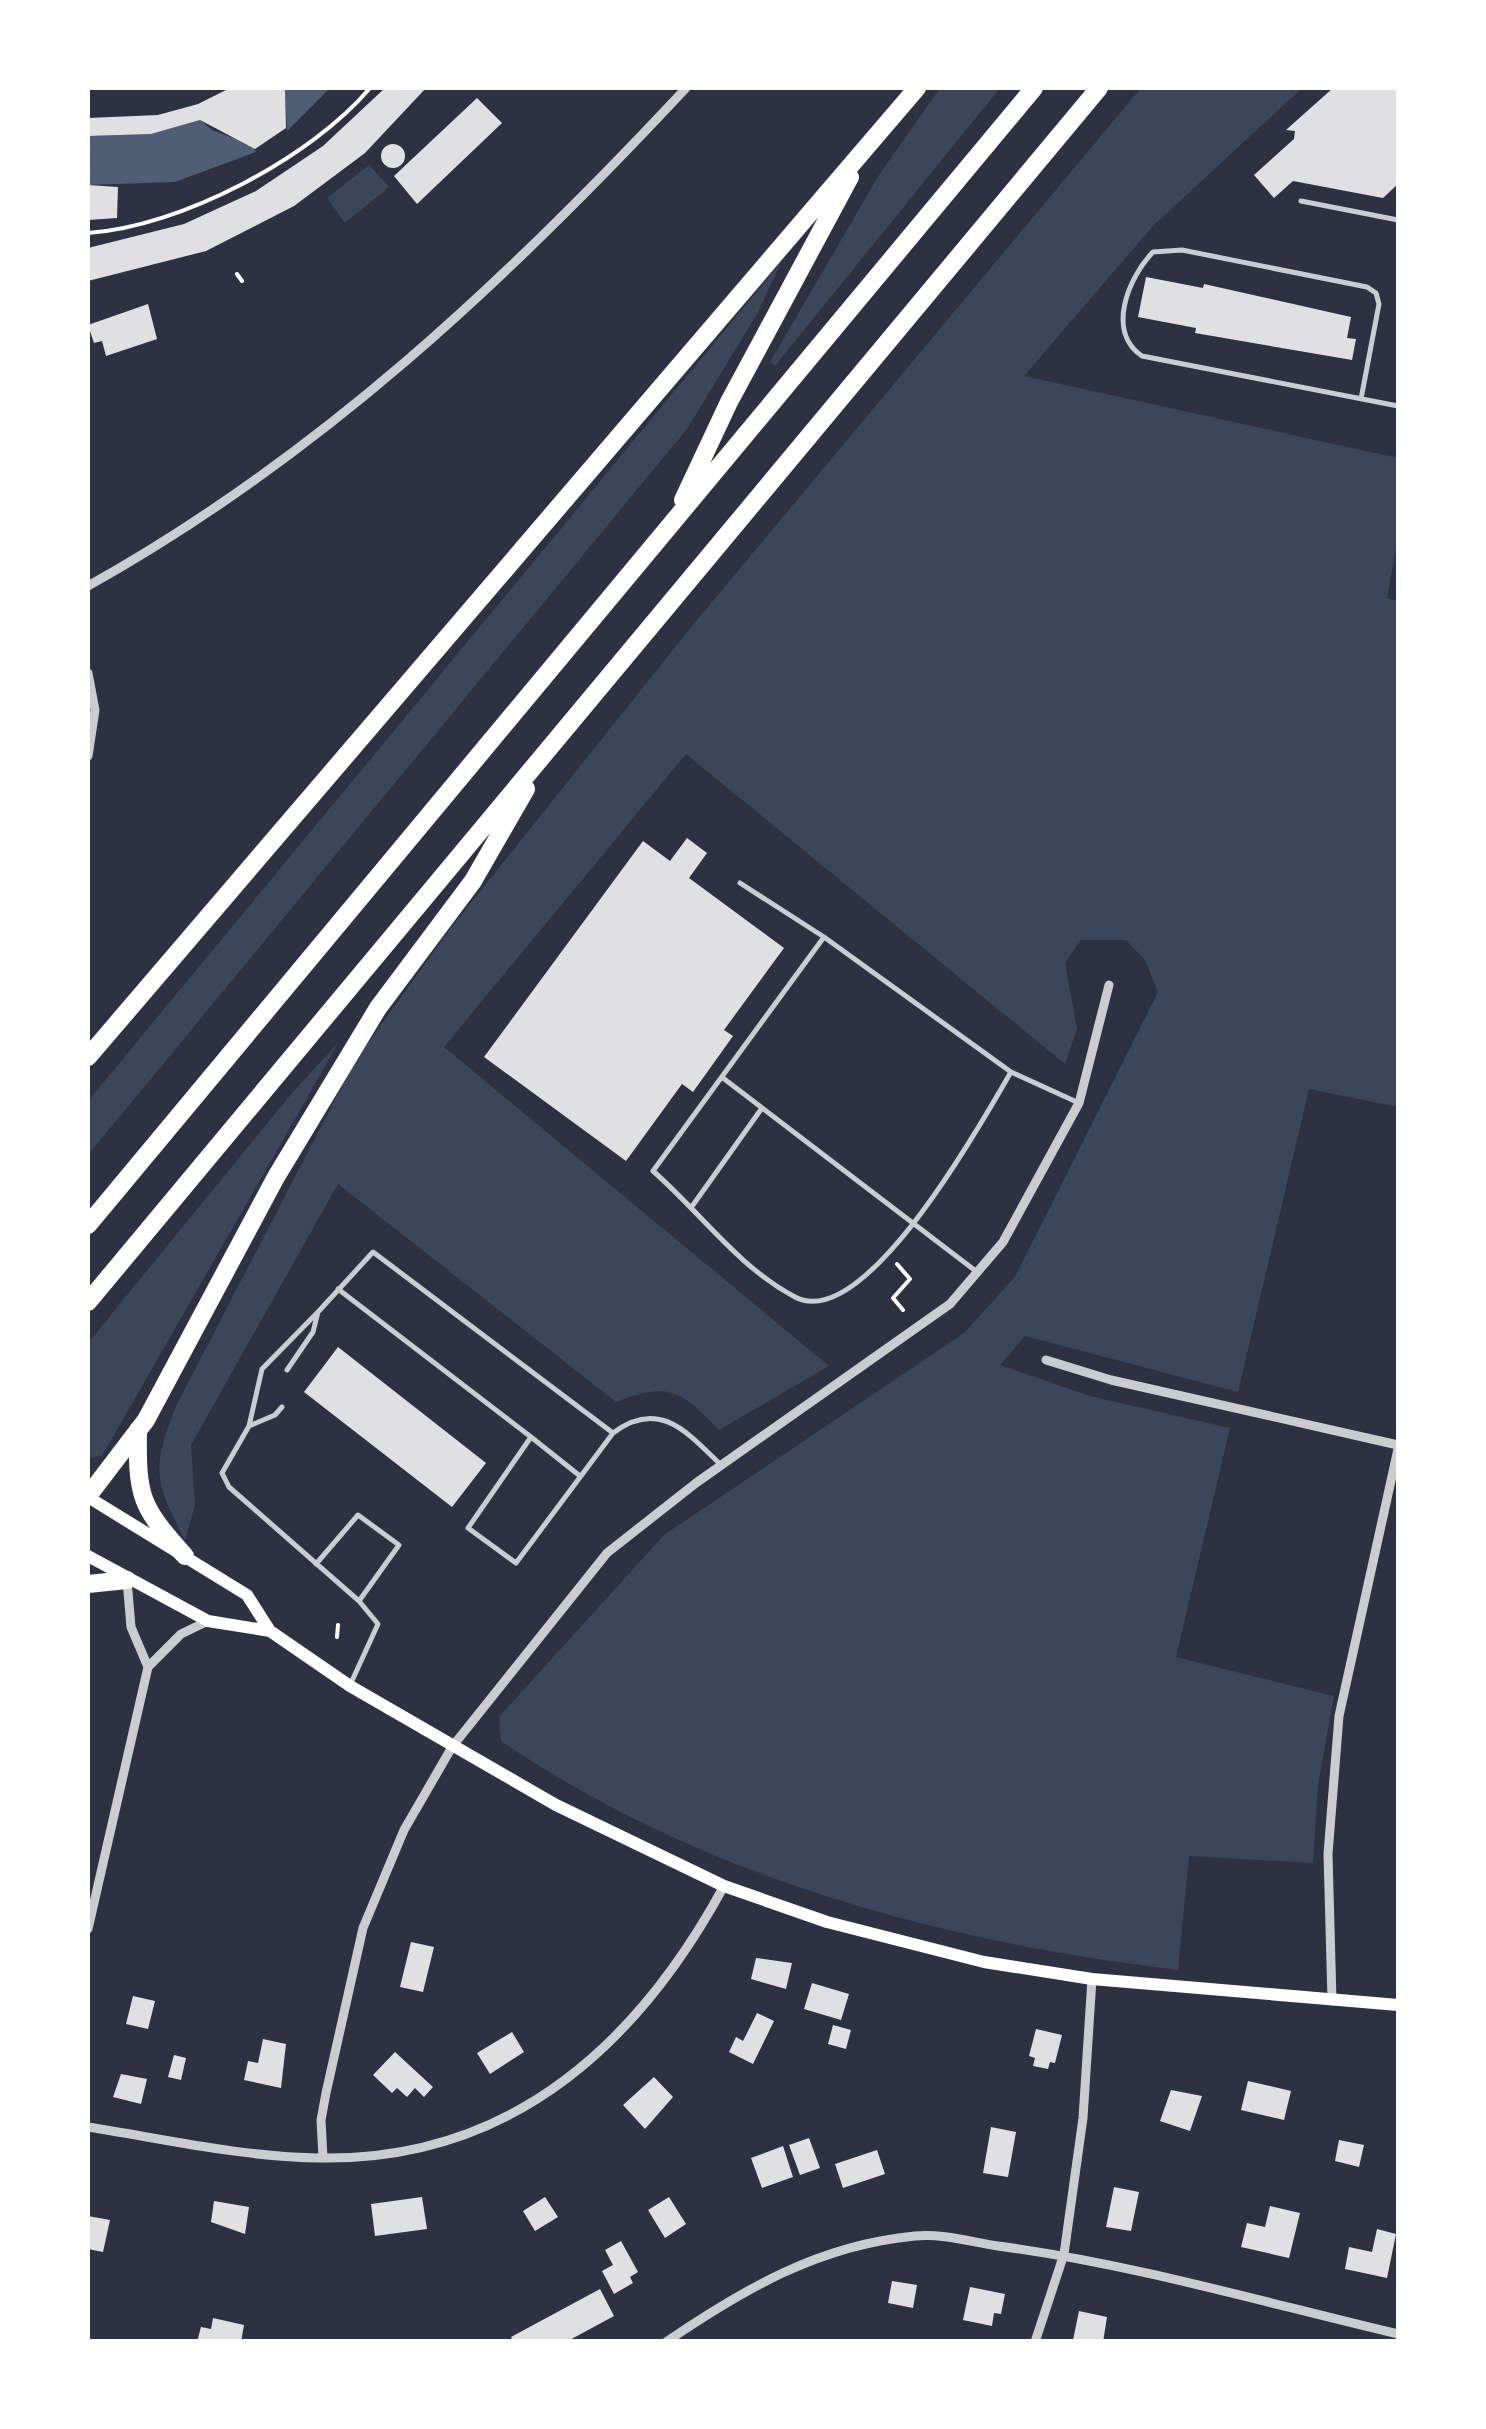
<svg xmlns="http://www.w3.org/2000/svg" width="1486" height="2429" font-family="'IBM Plex Sans',sans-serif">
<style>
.green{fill:#3c4559}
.water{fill:#4f5d75}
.building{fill:#e0e0e3}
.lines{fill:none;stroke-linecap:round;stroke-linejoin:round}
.path{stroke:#fff;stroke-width:4}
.service{stroke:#caccd0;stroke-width:5}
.minor{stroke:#caccd0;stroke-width:9}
.secondary{stroke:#fff;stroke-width:12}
.motorway{stroke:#fff;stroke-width:18}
</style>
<rect width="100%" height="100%" fill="#2d3142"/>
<path class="green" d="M940 88H1000L775 366 770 362 879 175Z
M1141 88H1302L1153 226 1024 376 1398 458V537L1387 598 1398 601V1107L1309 1089 1238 1392 1025 1336 1000 1365 1090 1396 1230 1428 1176 1657 1334 1696 1318 1785 1313 1863 1189 1856 1178 1970C940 1942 701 1877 501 1741L499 1717 664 1535 964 1333 1015 1277 1158 992 1145 960 1126 940H1081L1065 963 1077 1029 1065 1064 686 754 444 1047 829 1366 719 1430C681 1391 670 1381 616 1402L338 1184 191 1445 195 1505 185 1541C154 1479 151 1471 176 1406L355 1061 450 929 696 621Z
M369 165 389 187 345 223 327 198Z
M782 261 757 314 687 429 88 1155V1101Z
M339 1042 102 1456 88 1458V1343L291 1094Z"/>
<path class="water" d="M285 88H330L287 131Z
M200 120 212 130 252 145 256 152 175 182 88 185V136L151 134Z"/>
<path class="building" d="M230 88H285L286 128 255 149 200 120 151 134 88 136V118L158 115 198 104Z
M385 88H426L365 153 294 206 206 251 88 281V248L184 224 256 191 323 146Z
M1333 88H1398V184L1383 198 1293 181 1274 198 1254 175 1294 139 1295 131 1286 130Z
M477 98 502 123 417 204 394 176Z
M381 156a12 12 0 1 1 24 0a12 12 0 1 1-24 0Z
M88 185 118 187 117 218 88 220Z
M1146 277 1203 288 1204 284 1351 317 1347 338 1356 339 1352 360 1195 333 1196 328 1138 317Z
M148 304 157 339 106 356 102 341 94 343 88 325Z
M687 838 707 853 689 878 784 948 724 1030 733 1036 693 1092 682 1084 626 1161 484 1057 643 841 670 861Z
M338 1347 486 1463 452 1507 304 1392Z
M411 1942 434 1947 423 1992 400 1987Z
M756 1958 792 1963 786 1989 751 1979Z
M812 1983 849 1994 841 2020 804 2009Z
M133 1996 155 2001 148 2029 126 2024Z
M757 2013 774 2021 753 2064 729 2052 736 2037 743 2041Z
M833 2025 851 2030 846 2049 828 2044Z
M1036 2029 1062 2035 1055 2063 1050 2062 1048 2069 1033 2066 1035 2058 1029 2056Z
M512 2032 524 2052 490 2074 477 2053Z
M263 2039 286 2044 281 2088 244 2080 248 2061 258 2063Z
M395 2052 433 2087 424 2097 415 2088 407 2097 397 2088 392 2093 373 2075Z
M174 2055 186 2058 181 2080 168 2077Z
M121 2074 147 2079 141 2104 113 2097Z
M654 2077 673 2097 645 2129 623 2105Z
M1248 2081 1291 2091 1284 2120 1241 2110Z
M1171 2090 1202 2096 1190 2131 1160 2121Z
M991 2127 1016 2132 1008 2177 983 2173Z
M809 2138 820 2168 800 2175 789 2145Z
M1339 2140 1364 2145 1359 2167 1335 2161Z
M783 2146 793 2177 762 2188 751 2158Z
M877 2150 885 2174 843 2188 835 2164Z
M1114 2187 1139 2192 1131 2231 1106 2227Z
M422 2197 427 2229 375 2236 371 2204Z
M545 2197 558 2217 535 2231 523 2211Z
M669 2197 686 2224 665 2238 648 2210Z
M214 2201 249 2207 245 2234 211 2222Z
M1270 2206 1300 2213 1289 2258 1241 2247 1247 2223 1265 2227Z
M88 2216 110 2220 103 2252 88 2249Z
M1377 2229 1396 2234 1387 2278 1345 2269 1349 2247 1372 2252Z
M621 2241 638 2272 630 2277 633 2283 614 2294 602 2271 613 2265 605 2250Z
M892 2281 917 2285 913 2308 888 2303Z
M970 2287 1005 2294 1001 2314 994 2313 992 2326 963 2320Z
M600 2289 614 2316 566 2342H513L511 2337Z
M1079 2311 1107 2317 1103 2342 1073 2340Z
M213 2318 244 2325 241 2342H197L201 2327 211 2329Z"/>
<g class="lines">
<path class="path" d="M88 233C180 227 311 158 370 88
M237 274 242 281
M897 1264 910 1279 893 1298 903 1310
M337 1637 338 1625"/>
<path class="service" d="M1301 201 1398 220
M1361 399 1379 304 1376 293 1367 287 1182 250 1153 252C1128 278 1106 332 1142 356L1398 406
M740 883 824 937
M1011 1072C983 1120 865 1334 795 1297 737 1266 701 1213 653 1171L824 937 1011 1072 1079 1103
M723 1078 977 1272
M693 1205 762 1108
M318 1312 373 1252 613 1433 516 1563 468 1528 531 1437 338 1289
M282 1407 275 1415 249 1426 262 1369 318 1312 313 1332 287 1370
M249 1426 222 1473 229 1487 359 1601 378 1624 351 1683
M613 1433C659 1398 687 1432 722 1466
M531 1437 580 1476
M316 1564 358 1515 399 1545 359 1601"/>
<path class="minor" d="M88 586C319 457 507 280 686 88
M88 673 95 710 88 756
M1046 1360 1111 1380 1398 1445
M127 1580 131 1627 148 1667
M88 1929 148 1667 181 1634 208 1621
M1332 2000 1328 1854 1339 1716 1398 1449
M88 2127C164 2139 242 2157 320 2158 512 2161 638 2044 724 1886
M323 2158 321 2120 326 2093 363 1928 404 1830 452 1747 607 1553 696 1483 950 1304 1003 1242 1079 1103 1109 985
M666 2342C744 2289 819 2245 915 2236 941 2233 972 2242 998 2246 1133 2264 1266 2303 1398 2334
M1035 2342 1064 2254 1083 2118 1092 1979"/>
<path class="secondary" d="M88 1497 247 1595 270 1631 350 1686 556 1805 724 1886 827 1922 984 1962 1092 1979 1398 2005
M88 1556 208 1621 270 1631"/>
<path class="motorway" d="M683 500 729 402 850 177
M88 1057 917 88
M88 1225 1034 88
M88 1302 1099 88
M138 1430C137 1497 140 1506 185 1556
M88 1496 146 1420 276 1177 378 1008 473 881 526 789
M88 1584 127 1580"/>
</g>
<rect width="1486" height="2429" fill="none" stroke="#ffffff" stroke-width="180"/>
</svg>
